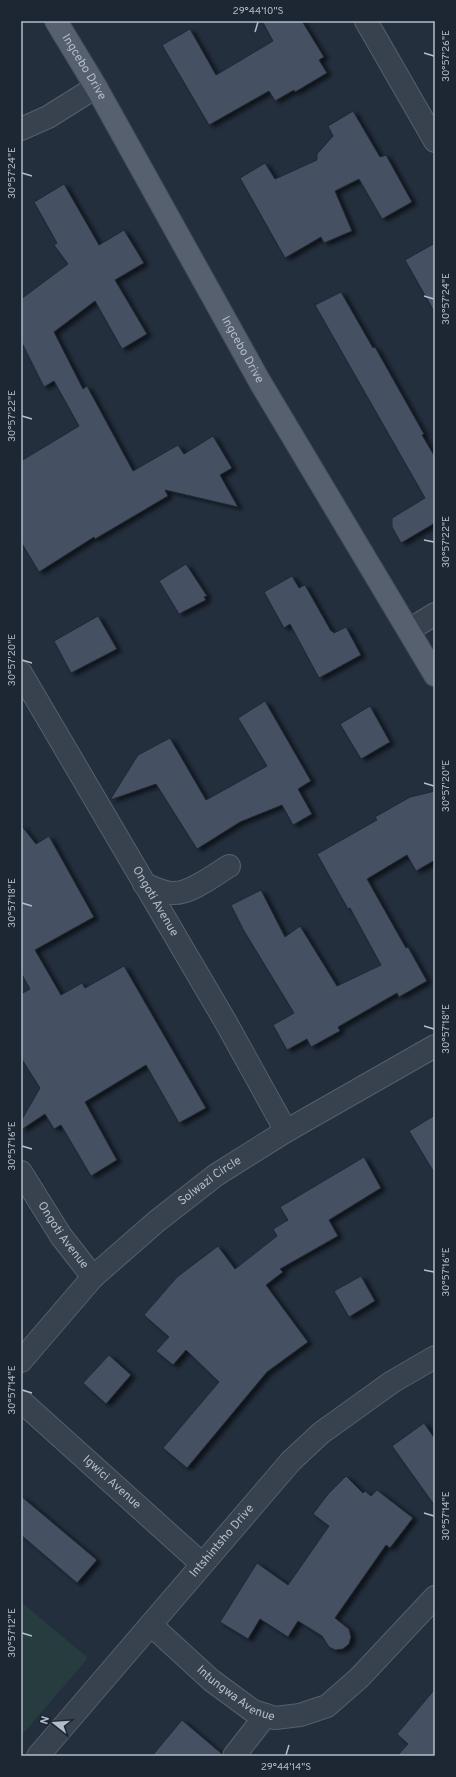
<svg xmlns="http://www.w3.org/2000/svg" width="456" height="1777" font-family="Overpass,sans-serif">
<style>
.green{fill:#263c3f}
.building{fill:#455162;stroke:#1f2835;filter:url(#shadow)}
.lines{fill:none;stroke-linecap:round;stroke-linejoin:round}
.minor-casing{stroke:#565f6c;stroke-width:24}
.major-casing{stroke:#414a57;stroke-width:24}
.minor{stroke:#38414e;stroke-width:22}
.major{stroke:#56606e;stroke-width:22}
.ticks{fill:none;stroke:#b4bcc9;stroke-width:1.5}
.labels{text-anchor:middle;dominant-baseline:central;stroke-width:3.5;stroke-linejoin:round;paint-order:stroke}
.street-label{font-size:12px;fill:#b4bcc9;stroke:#1d2633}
.neatline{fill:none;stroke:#b4bcc9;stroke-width:1.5}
.ticks-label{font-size:10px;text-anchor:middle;fill:#b4bcc9}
</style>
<defs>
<filter id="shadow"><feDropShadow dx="4.5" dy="2.5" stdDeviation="2" flood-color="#0009"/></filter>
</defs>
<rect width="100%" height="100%" fill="#242f3e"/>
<path class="green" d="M21 1602 88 1658 21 1736Z"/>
<path class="building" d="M262 21H302L324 57 319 60 327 73 295 92 294 90 275 101 269 91 209 125 162 45 190 29 216 75 273 41Z
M353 111 380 157 386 155 412 202 382 219 359 179 335 191 352 231 324 243 321 237 285 258 240 178 265 163 275 179 317 160V154L333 136 328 126Z
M64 184 99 245 124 230 144 263 115 280 147 334 122 349 95 301 54 332 83 389 87 386 133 471 178 445 184 454 213 436 232 468 220 475 238 507 165 490 168 496 95 539 94 537 39 572 21 542V461L79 426 54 381 44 387 21 341V299L68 264 54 245 57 243 34 202Z
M435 243V313L405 260Z
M341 292 373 348 375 347 424 434 422 435 435 457V523L401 543 392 527V518L425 498 315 305Z
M186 564 207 596 204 597 206 600 179 614 159 581Z
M292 576 299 588 305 585 331 631H332L334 633 346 627 361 655 319 678 290 624 284 628 264 592Z
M98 616 117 649 71 673 54 641Z
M265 701 311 781 298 789 312 814 293 825 282 805 240 822 197 849 156 784 110 800 138 755 170 738 206 800 267 766 238 718Z
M370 706 390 742 361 759 340 724Z
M435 791V860L416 871 407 855 367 879 406 948 408 947 427 981 399 997 397 993 338 1027 340 1031 311 1047 307 1039 287 1050 273 1025 294 1013 244 931 231 905 261 890 285 937 300 926 337 986 381 965 350 908 348 909 317 854 377 820 375 817 410 797Z
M21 825 36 844 49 836 94 917 35 950 61 995 82 983 85 988 124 966 206 1108 179 1123 146 1065 85 1102 117 1160 91 1176 61 1125 54 1129 45 1114 21 1130V1121L40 1088 21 1058V994L30 989 21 973Z
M435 1115V1174L409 1131Z
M364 1157 381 1188 329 1220 338 1236 280 1269 283 1272 266 1285 308 1342 267 1372 187 1468 163 1448 219 1382 186 1350 173 1365 156 1351 169 1337 144 1315 177 1277 218 1246 235 1269 277 1236 273 1229 288 1220 280 1207Z
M361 1276 375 1301 349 1317 334 1291Z
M109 1355 131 1375 106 1404 83 1383Z
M424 1423 435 1439V1506L392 1446Z
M346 1476 363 1493 365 1491 371 1496 377 1490 413 1518 390 1548 386 1545 335 1618 349 1629 351 1637 349 1644 343 1649 335 1650 329 1647 322 1636 298 1621 288 1637 260 1619 248 1639 220 1622 257 1563 288 1585 329 1526 313 1514 328 1494Z
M21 1496 97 1560 77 1583 21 1535Z
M435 1689V1756H397L408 1744 397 1734Z
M182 1720 222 1754V1756H152Z"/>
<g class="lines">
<defs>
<g id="minor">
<path d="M366 21 435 141"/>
<path d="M21 129 48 117 96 87"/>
<path d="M409 630 435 614"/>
<path id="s1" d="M21 673 224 1019 286 1131"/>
<path d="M144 884C153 887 163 893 173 893 190 894 214 875 229 866"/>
<path id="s2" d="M21 1172 61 1236 93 1277"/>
<path id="s3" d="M21 1361 93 1277 157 1221 216 1175 286 1131 435 1046"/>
<path id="s4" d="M21 1401 202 1564"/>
<path id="s5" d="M151 1625 211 1680 253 1711 275 1718 300 1715 327 1706 359 1678 435 1597"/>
<path id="s6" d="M38 1756 291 1461 321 1433 392 1382 435 1357"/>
<path d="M234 1756 266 1715"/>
</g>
<g id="major">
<path id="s7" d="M56 21 96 87 260 382 435 675"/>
</g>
</defs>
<use href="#minor" class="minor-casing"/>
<use href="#major" class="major-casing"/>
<use href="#minor" class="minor"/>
<use href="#major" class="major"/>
</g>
<path class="ticks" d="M255 32 258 22M424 53 434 56M22 173 32 176M424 296 434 299M22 416 32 419M424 540 434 542M22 660 32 663M424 783 434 786M22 903 32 906M424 1026 434 1029M22 1146 32 1149M424 1270 434 1272M22 1390 32 1393M424 1513 434 1516M22 1633 32 1636M286 1755 289 1745"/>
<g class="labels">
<g class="street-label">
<text stroke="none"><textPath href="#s7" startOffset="54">Ingcebo Drive</textPath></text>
<text stroke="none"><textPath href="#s7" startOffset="378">Ingcebo Drive</textPath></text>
<text stroke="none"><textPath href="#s1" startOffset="265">Ongoti Avenue</textPath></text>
<text stroke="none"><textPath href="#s3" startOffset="262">Solwazi Circle</textPath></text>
<text stroke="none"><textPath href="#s2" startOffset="76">Ongoti Avenue</textPath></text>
<text stroke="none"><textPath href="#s4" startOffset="122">Igwici Avenue</textPath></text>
<text stroke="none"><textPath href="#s6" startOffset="283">Intshintsho Drive</textPath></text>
<text stroke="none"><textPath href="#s5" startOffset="110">Intungwa Avenue</textPath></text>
</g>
</g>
<rect width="456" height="1777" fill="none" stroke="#1d2633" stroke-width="44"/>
<g transform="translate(54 1723) rotate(287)" stroke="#1d2633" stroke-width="3" paint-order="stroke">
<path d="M0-3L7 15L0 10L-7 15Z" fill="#b4bcc9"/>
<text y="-6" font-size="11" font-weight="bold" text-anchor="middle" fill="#b4bcc9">N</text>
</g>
<rect x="22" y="22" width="412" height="1733" class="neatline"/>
<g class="ticks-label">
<text x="258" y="14">29°44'10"S</text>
<text transform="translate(445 56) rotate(-90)" y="4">30°57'26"E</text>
<text transform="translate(11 173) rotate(-90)" y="4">30°57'24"E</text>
<text transform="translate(445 299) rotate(-90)" y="4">30°57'24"E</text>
<text transform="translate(11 416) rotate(-90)" y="4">30°57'22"E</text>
<text transform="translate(445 542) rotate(-90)" y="4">30°57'22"E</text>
<text transform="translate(11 660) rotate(-90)" y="4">30°57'20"E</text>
<text transform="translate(445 786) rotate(-90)" y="4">30°57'20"E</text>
<text transform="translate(11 903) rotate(-90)" y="4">30°57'18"E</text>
<text transform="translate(445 1029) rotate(-90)" y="4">30°57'18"E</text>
<text transform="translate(11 1146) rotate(-90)" y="4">30°57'16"E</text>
<text transform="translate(445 1272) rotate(-90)" y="4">30°57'16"E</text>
<text transform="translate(11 1390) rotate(-90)" y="4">30°57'14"E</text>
<text transform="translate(445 1516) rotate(-90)" y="4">30°57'14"E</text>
<text transform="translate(11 1633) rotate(-90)" y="4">30°57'12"E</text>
<text x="286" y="1770">29°44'14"S</text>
</g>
</svg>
